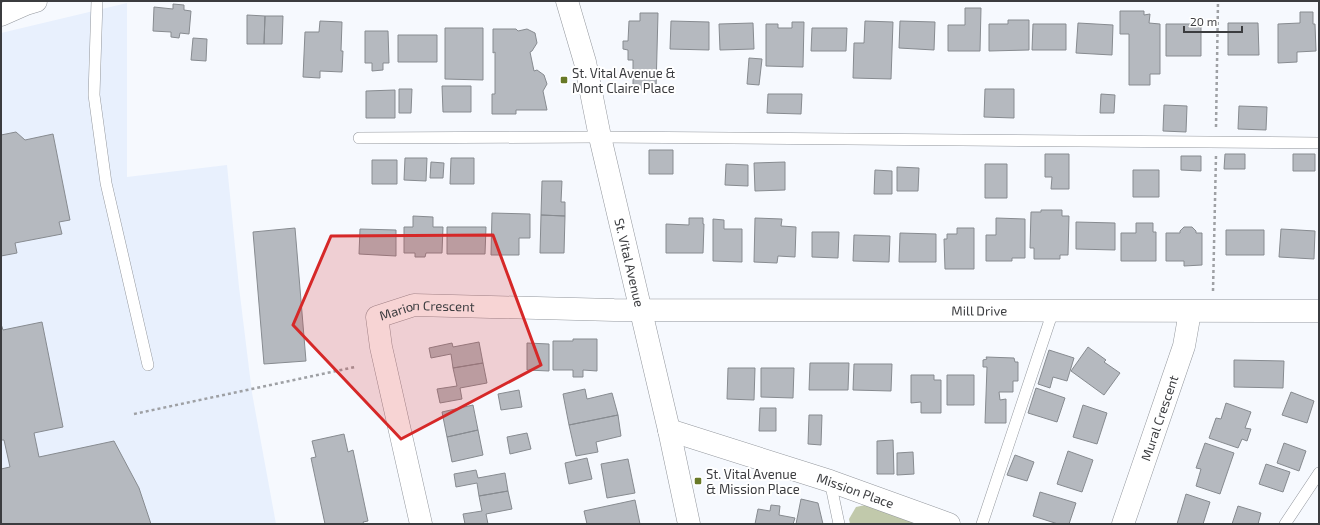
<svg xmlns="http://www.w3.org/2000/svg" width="1320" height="525" font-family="'Exo 2',sans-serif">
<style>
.built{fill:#e8f0fd}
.green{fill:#c1c9ab}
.building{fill:#b5b9bf;stroke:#878b90}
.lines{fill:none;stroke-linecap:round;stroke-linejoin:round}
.service-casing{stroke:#93979d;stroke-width:12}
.minor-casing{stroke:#93979d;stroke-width:23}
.tertiary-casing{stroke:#93979d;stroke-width:23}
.path{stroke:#9ea0a4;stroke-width:2.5;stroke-dasharray:3 3;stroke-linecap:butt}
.service{stroke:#fff;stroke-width:11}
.minor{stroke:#fff;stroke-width:22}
.tertiary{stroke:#fff;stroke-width:22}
.marked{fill:#d62828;fill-opacity:0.2;stroke:#d62828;stroke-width:3;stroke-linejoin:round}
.poi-dot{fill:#687927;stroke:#fff;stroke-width:1.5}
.labels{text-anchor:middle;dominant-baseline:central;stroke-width:4;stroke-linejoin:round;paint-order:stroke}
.poi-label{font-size:13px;fill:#3b3c3f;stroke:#fff;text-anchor:start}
.street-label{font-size:13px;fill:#3b3c3f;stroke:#fff}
</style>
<rect width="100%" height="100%" fill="#f6f9fe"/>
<path class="built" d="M127 3V177L227 165 239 287 252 393 276 524H1V33Z"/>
<path class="green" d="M870 504 927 524H850L849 519 856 507Z"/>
<path class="building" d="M173 4 184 5V10L191 11 189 34 180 33 179 38 171 37V32L153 31 154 7 173 9Z
M965 8H981L980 51H948V25H965Z
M1120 11H1144V15L1150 14 1149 23 1160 24V74H1150V85H1129V34H1120Z
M1300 12H1313V24H1315L1316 51 1297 52V62L1278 63V24L1300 23Z
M640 13H658L656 89H633V60H628V50L623 49V41H628L629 21H640Z
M247 15 265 16 264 44H247Z
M265 16H283L282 44H264Z
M1008 20H1029V50L989 51V24H1008Z
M320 21 342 22 341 51H343L342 72 320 71V78L303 77 305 32H319Z
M671 21 709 22V50L670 49Z
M865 21 893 22 891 79 853 78 854 43H864Z
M900 21 935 22 934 50 899 48Z
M792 22H804L803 67 766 66V24H778V28H792Z
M753 23 754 49 720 50 719 24Z
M1078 23 1113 25 1112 55 1076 53Z
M1228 23H1258L1259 55H1228Z
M1033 24H1066V50H1032Z
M1166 24H1201V56H1166Z
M445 28H483V80L445 79Z
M812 28H847L846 51H811Z
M493 29H516L518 31 527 29 535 33 537 43 532 51 530 52 534 71 537 70 544 75 547 84 543 91 547 110H516V114H492V94H495V52L493 53Z
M365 31H388L389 63H383V70L372 71V63H365Z
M398 35H437V62H398Z
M193 38 207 39 206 61 191 60Z
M749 58 762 59 759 85 747 84Z
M442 86H471V112H443Z
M399 89H412L411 113H399Z
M985 89H1014V118L984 117Z
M395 90V118H366V91Z
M768 94H802L801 114 767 113Z
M1101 94 1115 95 1114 113H1100Z
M1164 105 1187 106 1186 132 1163 131Z
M1239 106 1267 107 1266 130 1238 129Z
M16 132 25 140 53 134 70 220 59 222 62 234 15 243 17 253 1 256V135Z
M649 150H673V174H649Z
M1045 154H1069V189H1051L1052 177H1045Z
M1225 154H1245V169H1224Z
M1293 154H1315V171H1293Z
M1181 156H1201V171L1181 170Z
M405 158H427L426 181 404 180Z
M451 158H474V184H450Z
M372 160H397V184H372Z
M431 162 444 163 443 178H430Z
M785 162V190L755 191 754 163Z
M726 164 748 165V186L725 185Z
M985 164H1007V198H985Z
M897 167 919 168 918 191H897Z
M875 170 892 171V194H874Z
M1133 170H1159V197H1133Z
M542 181H562L561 202H565V216L541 215Z
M1041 210H1062V216H1069L1068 255H1060V259H1034V248H1030L1031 212H1041Z
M492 213 530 214V238H519V255H491Z
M541 215 565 216 564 253H540Z
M413 216 433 217V227H443L442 253H426L425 257H415V253H404V227H413Z
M689 218H703V224H704L703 253H666V224L689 225Z
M755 218 782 219 781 226 796 227 795 257 778 256 777 263 754 262Z
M996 218 1025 219V258H1012V261H986V235H996Z
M713 219 724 220V229H742V262L713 261Z
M1076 222 1115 223V250L1076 249Z
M1136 223H1153V232H1156V261H1121V233H1136Z
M447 227H486L485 254H447Z
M1184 227H1192L1196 231V233H1202V265L1184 266V261H1166V233H1180V231Z
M295 228 306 361 264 364 253 232Z
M957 228H974V269H945L944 239H947V234H957Z
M360 229 396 230V256L359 254Z
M1281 229 1315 231 1314 259 1279 257Z
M1226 230H1264V255H1226Z
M812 232H839L838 258 812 257Z
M900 233 936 234V262H899Z
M854 235 890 236 889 262 853 261Z
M42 322 63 427 34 433 39 457 114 441 139 488 151 524H1V469L10 467 4 440H1V324L3 330Z
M573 339H597V371L583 370V377H573V370H553V341H573Z
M479 342 483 363 453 368 451 354 431 358 429 348 452 343 453 347Z
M527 343 549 344V371L527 370Z
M1088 347 1106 360 1104 362 1120 373 1104 395 1071 371Z
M1049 350 1074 358 1067 381 1053 377 1050 388 1038 384Z
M986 357 1014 358 1015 362H1018V381H1013V392H999L1000 400 1006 399V423H985L987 367H983V360L987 359Z
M1234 360 1284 361 1283 388 1234 387Z
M483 363 487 383 460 388 462 399 440 403 437 389 457 386 453 368Z
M810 363H849L848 390H809Z
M854 364H892L891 391 853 390Z
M728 368H755L754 400 727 399Z
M761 368H794L793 398 761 397Z
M911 375H934V380H941V413H921V402L911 403Z
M947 375H974V405H947Z
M1036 388 1065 398 1057 422 1028 413Z
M585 389 587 399 612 393 618 415 569 425 563 394Z
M519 390 522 407 501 410 498 394Z
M1291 392 1314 401 1307 423 1282 415Z
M1226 403 1251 412 1245 428 1251 429 1247 441 1242 439 1238 448 1209 438 1216 418 1221 419Z
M473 405 478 430 447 437 442 412Z
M1083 405 1107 413 1097 444 1073 437Z
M760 408H776V431H759Z
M618 415 621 436 596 442 598 452 576 456 569 425Z
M809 415H822L821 445 808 444Z
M478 430 483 455 452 462 447 437Z
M527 433 531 449 510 454 507 437Z
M344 434 348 452 353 450 368 521 363 522 364 524H325L311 458 316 457 312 441Z
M893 440 894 474H877V441Z
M1205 443 1234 453 1220 494 1196 486 1201 469 1196 468Z
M1284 443 1306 451 1299 471 1277 463Z
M1068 451 1093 460 1082 492 1057 484Z
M913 452 914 474 897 475V453Z
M1015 455 1034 462 1027 481 1007 475Z
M587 458 592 479 569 484 565 463Z
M628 459 635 493 607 498 601 464Z
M1266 464 1290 472 1283 492 1259 484Z
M476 470 478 478 505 473 508 491 479 496 477 483 456 487 454 474Z
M508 491 512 509 486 514 488 524H465L463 514 482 511 479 496Z
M1040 492 1076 503 1069 524H1058L1033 516Z
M1186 494 1210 502 1203 524H1177Z
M801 499 818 503 823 524H796Z
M635 500 640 524H587L584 511Z
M771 505 780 506 779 515 795 518 793 524H755L758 509 770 511Z
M1238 506 1261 513 1258 524H1232Z"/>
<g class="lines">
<defs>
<path id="service" d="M97 1 94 95 106 183 148 365
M359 138 600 137 1319 143
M830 481 839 524
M982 524 1053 311
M1285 524 1319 473"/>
<g id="minor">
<path d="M1 15 26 4 36 1"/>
<path id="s1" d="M669 430 830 481 949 524"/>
<path id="s2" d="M421 524 381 347 377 317 414 305 614 310 1319 311"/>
<path id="s3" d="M1123 524 1184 346 1190 312"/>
</g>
<g id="tertiary">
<path id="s4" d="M567 1 585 62 600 137 669 430 689 524"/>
</g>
</defs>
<use href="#service" class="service-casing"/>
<use href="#minor" class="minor-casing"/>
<use href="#tertiary" class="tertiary-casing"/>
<path class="path" d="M1216 127 1218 1
M1213 291 1216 156
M134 414 355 367"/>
<use href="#service" class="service"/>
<use href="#minor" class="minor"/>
<use href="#tertiary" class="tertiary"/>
</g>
<path class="marked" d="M493 235 541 365 401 439 293 325 331 236Z"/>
<g class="poi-dot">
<rect x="560" y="76" width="8" height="8" rx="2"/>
<rect x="694" y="477" width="8" height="8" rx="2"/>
</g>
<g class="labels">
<g class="poi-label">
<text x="572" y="73">St. Vital Avenue &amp;<tspan x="572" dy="15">Mont Claire Place</tspan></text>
<text x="706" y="474">St. Vital Avenue<tspan x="706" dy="15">&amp; Mission Place</tspan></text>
</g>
<g class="street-label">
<text stroke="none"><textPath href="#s4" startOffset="269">St. Vital Avenue</textPath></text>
<text stroke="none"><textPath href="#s2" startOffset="816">Mill Drive</textPath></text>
<text stroke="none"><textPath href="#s2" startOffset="263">Marion Crescent</textPath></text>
<text stroke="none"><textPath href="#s3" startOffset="112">Mural Crescent</textPath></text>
<text stroke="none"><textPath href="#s1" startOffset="196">Mission Place</textPath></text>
</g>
</g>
<rect width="1320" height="525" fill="none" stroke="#3b3c3f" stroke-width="4"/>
<path d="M1184 26v6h58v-6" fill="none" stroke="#3b3c3f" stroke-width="2"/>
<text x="1190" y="26" font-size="12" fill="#3b3c3f" stroke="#ffffff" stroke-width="3" paint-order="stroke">20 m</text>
</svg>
